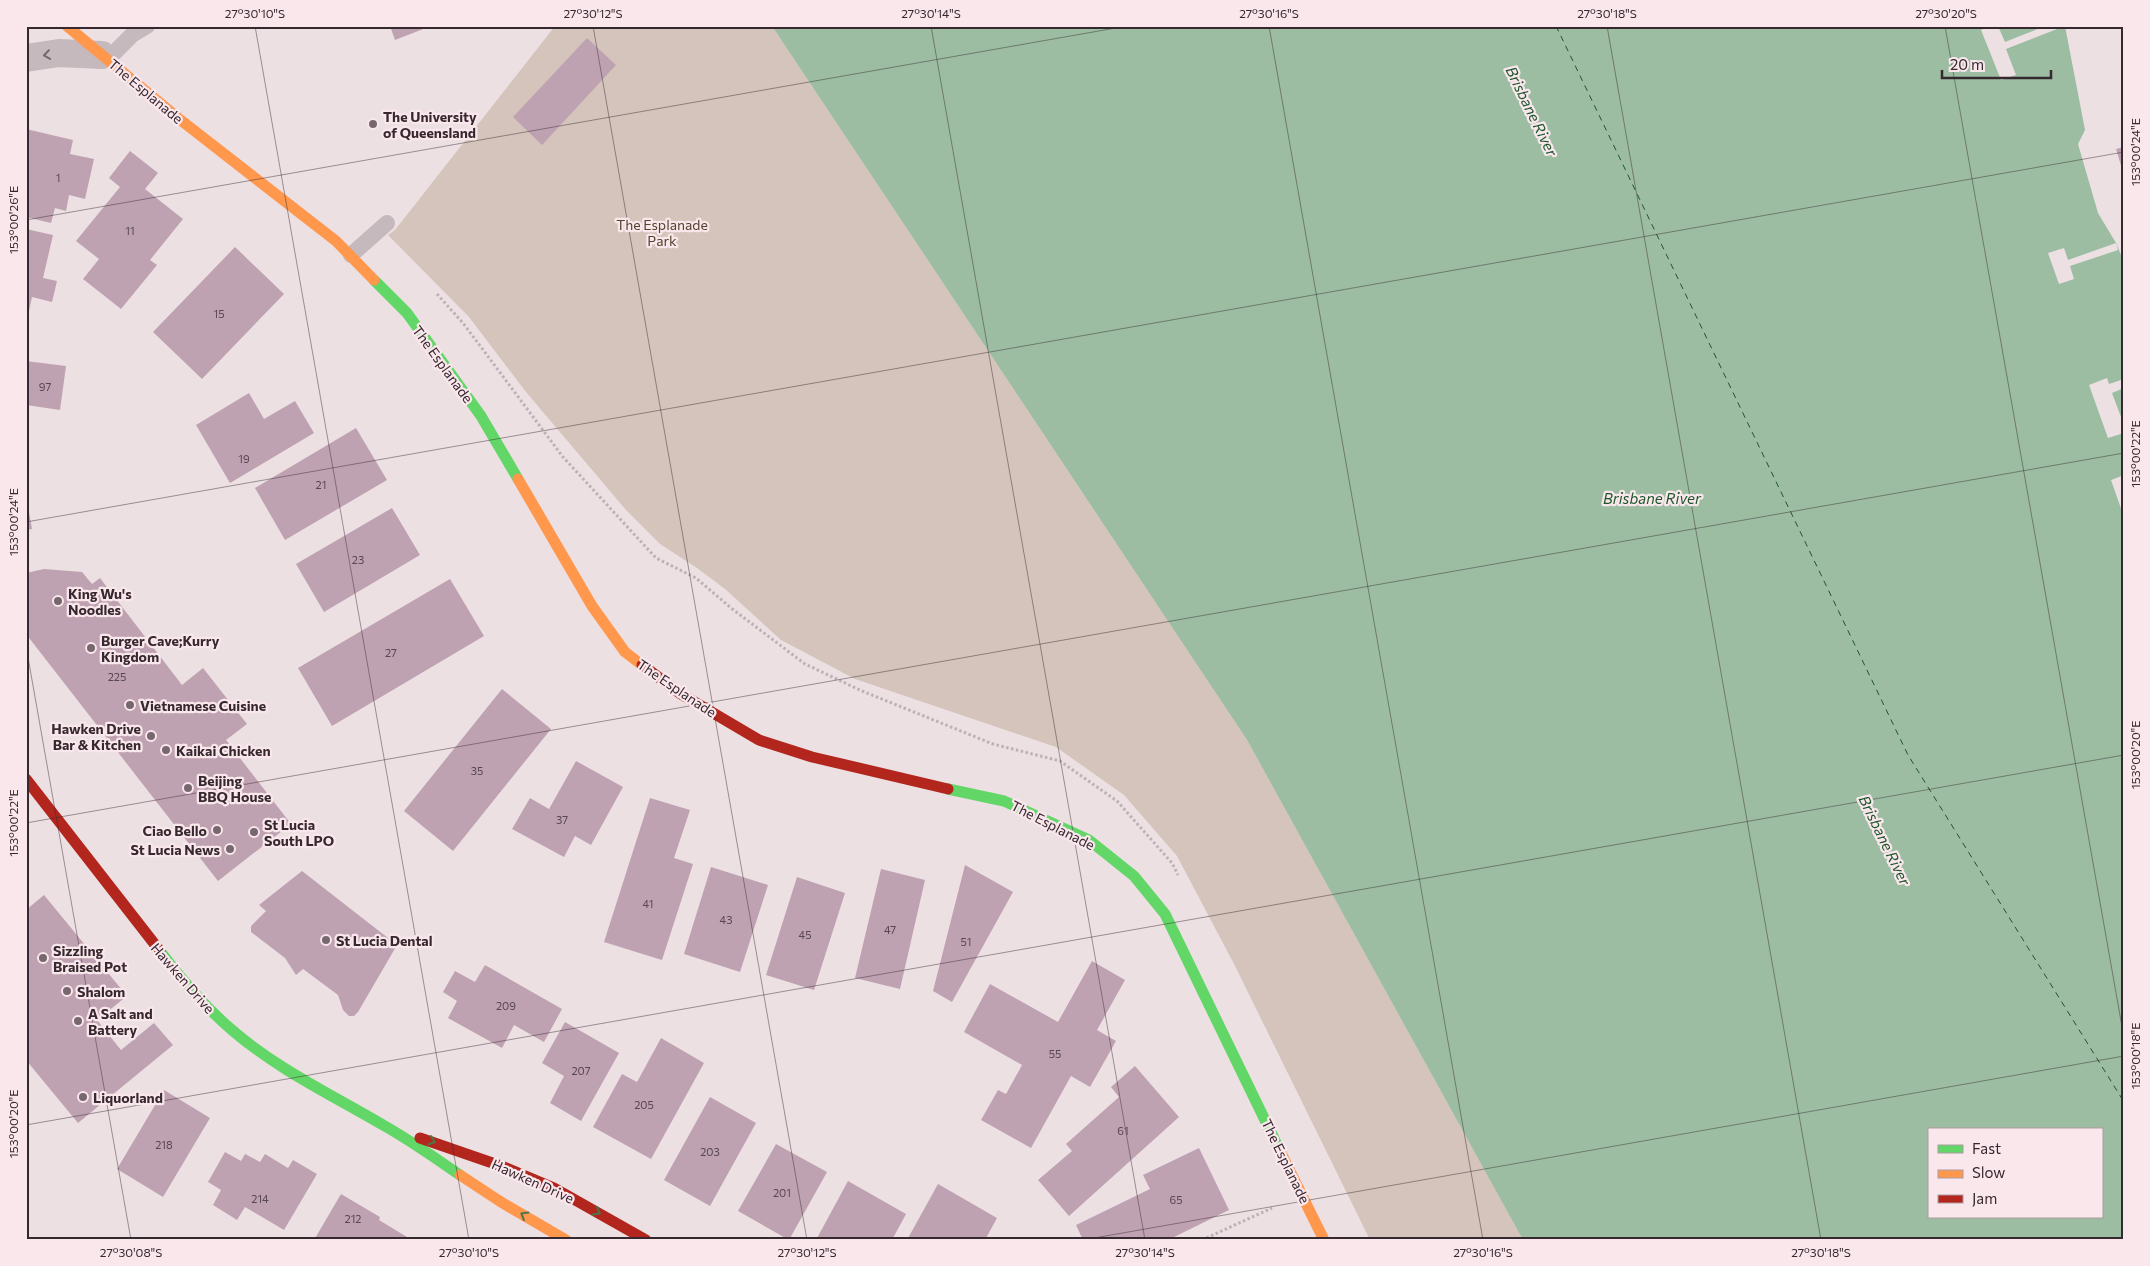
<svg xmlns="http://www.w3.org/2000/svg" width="2150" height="1266" font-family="Commissioner,sans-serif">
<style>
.green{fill:#d4c4bb}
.water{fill:#9cbda2;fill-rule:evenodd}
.pier{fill:#ece0e3}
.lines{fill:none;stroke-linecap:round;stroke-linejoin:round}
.ferry{stroke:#1e562c;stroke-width:1;stroke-dasharray:6 5;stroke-linecap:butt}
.building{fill:#bfa2b1}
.path{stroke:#beb1b6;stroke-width:3;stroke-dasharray:2.5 2.5;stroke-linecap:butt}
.lane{stroke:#c5b9bd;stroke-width:16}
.street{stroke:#c5b9bd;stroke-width:28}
.fast{stroke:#63d668;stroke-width:11}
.slow{stroke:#ff974d;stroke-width:11}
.jam{stroke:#b3261e;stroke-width:11}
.oneway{stroke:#76696f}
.oneway2{stroke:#4a7649}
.ticks{fill:none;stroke:#36282f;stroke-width:1;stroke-opacity:0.45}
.poi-dot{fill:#76686e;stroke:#f9e7ec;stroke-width:2}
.labels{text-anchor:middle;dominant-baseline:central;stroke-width:4.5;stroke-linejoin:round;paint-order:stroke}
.number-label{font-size:11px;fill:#584650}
.street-label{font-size:14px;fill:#36282f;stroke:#f9e7ec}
.poi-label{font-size:14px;font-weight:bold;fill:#36282f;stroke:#f9e7ec;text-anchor:start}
.park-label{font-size:14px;fill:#54422c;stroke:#f9e7ec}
.water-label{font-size:15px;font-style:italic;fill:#1e562c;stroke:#f9e7ec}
.neatline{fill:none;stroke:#36282f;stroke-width:2}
.ticks-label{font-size:12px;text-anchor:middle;fill:#36282f}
</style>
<rect width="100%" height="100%" fill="#ece0e3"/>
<path class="green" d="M555 26H772L1247 740 1523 1240H1370L1234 964 1177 856 1124 795 1056 747 855 679 781 640 725 589 697 568 660 544 626 510 526 392 469 317 388 235 395 230Z"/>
<path class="water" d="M772 26H2065L2085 130 2078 144 2098 213 2116 243 2124 262V1240H1523L1247 740ZM1929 1130H2101V1217H1929Z"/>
<path class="pier" d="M1990 26H1998L2005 42 2045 26H2065L2006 49 2016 75 2001 80 1981 30Z
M2116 243 2118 250 2070 266 2074 279 2059 284 2048 253 2064 248 2068 260Z
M2107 378 2109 384 2124 379V388L2112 393 2124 425V433L2108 438 2089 385Z
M2124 475V517L2111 480Z"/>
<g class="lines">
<path class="ferry" d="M1556 26 1908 755 2124 1102"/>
</g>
<path class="building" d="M390 26H431L395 40Z
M587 38 616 65 542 145 513 117Z
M26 129 73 140 70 154 94 159 85 199 69 195 66 211 55 208 51 223 26 217Z
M2124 147V172H2123L2116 149Z
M130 151 158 173 145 189 183 219 150 260 157 265 121 309 83 279 99 259 76 241 120 187 109 178Z
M26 229 53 235 43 278 57 281 52 302 32 297 27 320Z
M235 247 284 294 202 379 153 332Z
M26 361 66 366 60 410 26 405Z
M249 393 264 419 295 401 314 433 230 483 196 425Z
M356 428 387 480 285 540 255 488Z
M26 495 32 529 26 530Z
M392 508 420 555 324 612 296 564Z
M44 569 82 572 92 584 100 578 182 685 203 668 247 724 226 740 291 824 218 881 26 634V573Z
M450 579 484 636 332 726 298 668Z
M502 689 551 729 453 851 404 811Z
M576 761 623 787 591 845 575 836 564 857 512 829 530 798 549 809Z
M650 798 690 810 674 858 693 864 662 960 604 942Z
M965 865 1013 892 952 1002 933 991Z
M711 867 768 885 740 972 684 954Z
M881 869 925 880 900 989 855 978Z
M302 871 397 945 358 1012 354 1016H349L343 1010 338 995 303 969 296 975 285 958 251 932V926L266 911 259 905Z
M797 877 845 893 814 990 766 975Z
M44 895 127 996 97 1020 121 1050 154 1023 173 1045 78 1123 26 1060V910Z
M1092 961 1125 980 1097 1030 1116 1041 1090 1087 1071 1076 1031 1148 981 1120 998 1090 1006 1094 1022 1065 964 1032 990 984 1058 1022Z
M485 965 562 1009 544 1042 514 1025 502 1048 448 1018 457 1001 443 992 455 971 475 982Z
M565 1022 619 1053 581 1121 550 1103 564 1076 542 1063Z
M661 1038 704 1063 651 1159 593 1127 622 1074 637 1082Z
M1135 1066 1179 1117 1069 1216 1038 1180 1072 1151 1066 1144 1119 1097 1111 1087Z
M164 1090 210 1118 163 1197 117 1169Z
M710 1097 756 1123 710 1206 664 1180Z
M776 1144 827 1172 789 1240 738 1211Z
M1199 1148 1229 1210 1168 1240H1083L1076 1225 1150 1189 1143 1175Z
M225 1152 241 1161 245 1154 260 1162 265 1154 288 1168 293 1160 317 1174 284 1230 245 1207 237 1220 213 1205 221 1190 208 1182Z
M848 1181 906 1214 892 1240H816Z
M938 1184 997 1218 985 1240H907Z
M341 1194 380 1217 379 1220 412 1240H314Z"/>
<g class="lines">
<path class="path" d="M437 294 463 323 563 457 656 558 696 578 731 608 805 664 862 691 993 744 1060 761 1117 801 1172 863 1178 875
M1202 1240 1272 1208"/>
<path class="lane" d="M108 59 132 35 147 26
M351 255 387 223"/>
<path class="street" d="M26 58 59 53 102 55"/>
<path class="fast" d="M374 280 407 313 481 416 518 479
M948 789 1004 801 1089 840 1134 876 1165 914 1279 1149
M160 951C181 979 205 1007 232 1030 277 1069 332 1095 383 1125 410 1140 435 1158 460 1175"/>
<path class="slow" d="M67 26 178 118 336 241 374 280
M518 479 592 606 625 652 642 665
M1279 1149 1324 1240
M460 1175 501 1202 566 1240"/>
<path class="jam" d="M642 665 681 694 759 740 812 757 948 789
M26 779 160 951
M420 1138 504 1167 554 1188 646 1240"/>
</g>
<defs><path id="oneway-chevron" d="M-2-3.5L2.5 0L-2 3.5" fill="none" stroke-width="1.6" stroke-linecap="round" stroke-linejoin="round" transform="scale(1.25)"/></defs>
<use class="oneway" href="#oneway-chevron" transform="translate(47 55) rotate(172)"/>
<g class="oneway2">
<use href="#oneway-chevron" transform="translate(432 1141) rotate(18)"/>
<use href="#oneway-chevron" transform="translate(597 1212) rotate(30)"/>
<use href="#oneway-chevron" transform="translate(524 1215) rotate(-149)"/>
</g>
<path class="ticks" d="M255 26 469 1240M593 26 807 1240M931 26 1145 1240M1269 26 1483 1240M1607 26 1821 1240M1945 26 2124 1038M26 220 1127 26M26 522 2124 152M26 646 131 1240M26 823 2124 453M26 1125 2124 755M1083 1240 2124 1056"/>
<g class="poi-dot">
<circle cx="373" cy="124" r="5"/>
<circle cx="58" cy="601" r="5"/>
<circle cx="91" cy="648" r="5"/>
<circle cx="130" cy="705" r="5"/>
<circle cx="151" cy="736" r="5"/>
<circle cx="166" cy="750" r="5"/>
<circle cx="188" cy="788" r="5"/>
<circle cx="217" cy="830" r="5"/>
<circle cx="254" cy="832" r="5"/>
<circle cx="230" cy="849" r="5"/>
<circle cx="326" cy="940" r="5"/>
<circle cx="43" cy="958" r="5"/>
<circle cx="67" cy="991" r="5"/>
<circle cx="78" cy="1021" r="5"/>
<circle cx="83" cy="1097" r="5"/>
</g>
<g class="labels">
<g class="number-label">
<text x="58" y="177">1</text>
<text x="130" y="230">11</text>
<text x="219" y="313">15</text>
<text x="45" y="386">97</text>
<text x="244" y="458">19</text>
<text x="321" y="484">21</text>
<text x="358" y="559">23</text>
<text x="391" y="652">27</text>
<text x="117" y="676">225</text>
<text x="477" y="770">35</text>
<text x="562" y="819">37</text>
<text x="648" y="903">41</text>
<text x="726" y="919">43</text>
<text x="890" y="929">47</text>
<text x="805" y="934">45</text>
<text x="966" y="941">51</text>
<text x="506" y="1005">209</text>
<text x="1055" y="1053">55</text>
<text x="581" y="1070">207</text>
<text x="644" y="1104">205</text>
<text x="1123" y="1130">61</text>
<text x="164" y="1144">218</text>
<text x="710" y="1151">203</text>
<text x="782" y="1192">201</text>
<text x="260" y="1198">214</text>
<text x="1176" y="1199">65</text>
<text x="353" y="1218">212</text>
</g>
<g class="street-label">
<text transform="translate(146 91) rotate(40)">The Esplanade</text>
<text transform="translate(443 364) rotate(54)">The Esplanade</text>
<text transform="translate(677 688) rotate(34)">The Esplanade</text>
<text transform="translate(1053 825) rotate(27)">The Esplanade</text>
<text transform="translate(183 978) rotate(49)">Hawken Drive</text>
<text transform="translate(1286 1161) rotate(64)">The Esplanade</text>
<text transform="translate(533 1181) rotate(24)">Hawken Drive</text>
</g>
<g class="poi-label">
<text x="383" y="116">The University<tspan x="383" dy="16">of Queensland</tspan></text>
<text x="68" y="593">King Wu's<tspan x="68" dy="16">Noodles</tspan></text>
<text x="101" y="640">Burger Cave;Kurry<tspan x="101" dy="16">Kingdom</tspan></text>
<text x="140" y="705">Vietnamese Cuisine</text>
<text x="141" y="728" text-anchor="end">Hawken Drive<tspan x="141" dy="16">Bar &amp; Kitchen</tspan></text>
<text x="176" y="750">Kaikai Chicken</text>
<text x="198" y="780">Beijing<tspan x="198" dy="16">BBQ House</tspan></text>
<text x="264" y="824">St Lucia<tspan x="264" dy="16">South LPO</tspan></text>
<text x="207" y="830" text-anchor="end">Ciao Bello</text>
<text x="220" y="849" text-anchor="end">St Lucia News</text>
<text x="336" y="940">St Lucia Dental</text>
<text x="53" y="950">Sizzling<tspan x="53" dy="16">Braised Pot</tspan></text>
<text x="77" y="991">Shalom</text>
<text x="88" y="1013">A Salt and<tspan x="88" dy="16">Battery</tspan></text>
<text x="93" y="1097">Liquorland</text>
</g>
<g class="park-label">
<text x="662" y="224">The Esplanade<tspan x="662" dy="16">Park</tspan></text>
</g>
<g class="water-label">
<text transform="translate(1532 111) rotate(64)">Brisbane River</text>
<text x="1652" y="498">Brisbane River</text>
<text transform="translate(1885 840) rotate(64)">Brisbane River</text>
</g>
</g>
<rect width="2150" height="1266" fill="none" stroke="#f9e7ec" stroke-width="55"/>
<rect x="1928" y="1128" width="175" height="90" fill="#f9e7ec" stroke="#ab9ba0"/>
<rect x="1938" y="1145" width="25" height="8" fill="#63d668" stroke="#ab9ba0"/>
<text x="1972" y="1154" font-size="15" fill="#36282f">Fast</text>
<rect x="1938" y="1170" width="25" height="8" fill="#ff974d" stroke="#ab9ba0"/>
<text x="1972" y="1178" font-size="15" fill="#36282f">Slow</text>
<rect x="1938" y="1195" width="25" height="8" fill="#b3261e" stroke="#ab9ba0"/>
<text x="1972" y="1204" font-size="15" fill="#36282f">Jam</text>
<path d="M1942 70v8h109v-8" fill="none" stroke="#36282f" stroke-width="2.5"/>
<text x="1950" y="70" font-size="15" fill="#36282f" stroke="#f9e7ec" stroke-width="4" paint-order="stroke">20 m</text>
<rect x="28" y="28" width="2094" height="1210" class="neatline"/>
<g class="ticks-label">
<text x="255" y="18">27°30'10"S</text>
<text x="593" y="18">27°30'12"S</text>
<text x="931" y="18">27°30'14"S</text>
<text x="1269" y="18">27°30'16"S</text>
<text x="1607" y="18">27°30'18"S</text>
<text x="1946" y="18">27°30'20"S</text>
<text transform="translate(2136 152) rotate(-90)" y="4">153°00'24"E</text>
<text transform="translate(14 220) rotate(-90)" y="4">153°00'26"E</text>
<text transform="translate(2136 454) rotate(-90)" y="4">153°00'22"E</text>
<text transform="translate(14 522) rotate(-90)" y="4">153°00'24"E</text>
<text transform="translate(2136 755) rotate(-90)" y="4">153°00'20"E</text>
<text transform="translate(14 823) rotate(-90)" y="4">153°00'22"E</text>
<text transform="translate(2136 1056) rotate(-90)" y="4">153°00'18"E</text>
<text transform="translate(14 1124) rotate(-90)" y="4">153°00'20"E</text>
<text x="131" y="1257">27°30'08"S</text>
<text x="469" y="1257">27°30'10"S</text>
<text x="807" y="1257">27°30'12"S</text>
<text x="1145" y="1257">27°30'14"S</text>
<text x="1483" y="1257">27°30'16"S</text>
<text x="1821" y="1257">27°30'18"S</text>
</g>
</svg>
